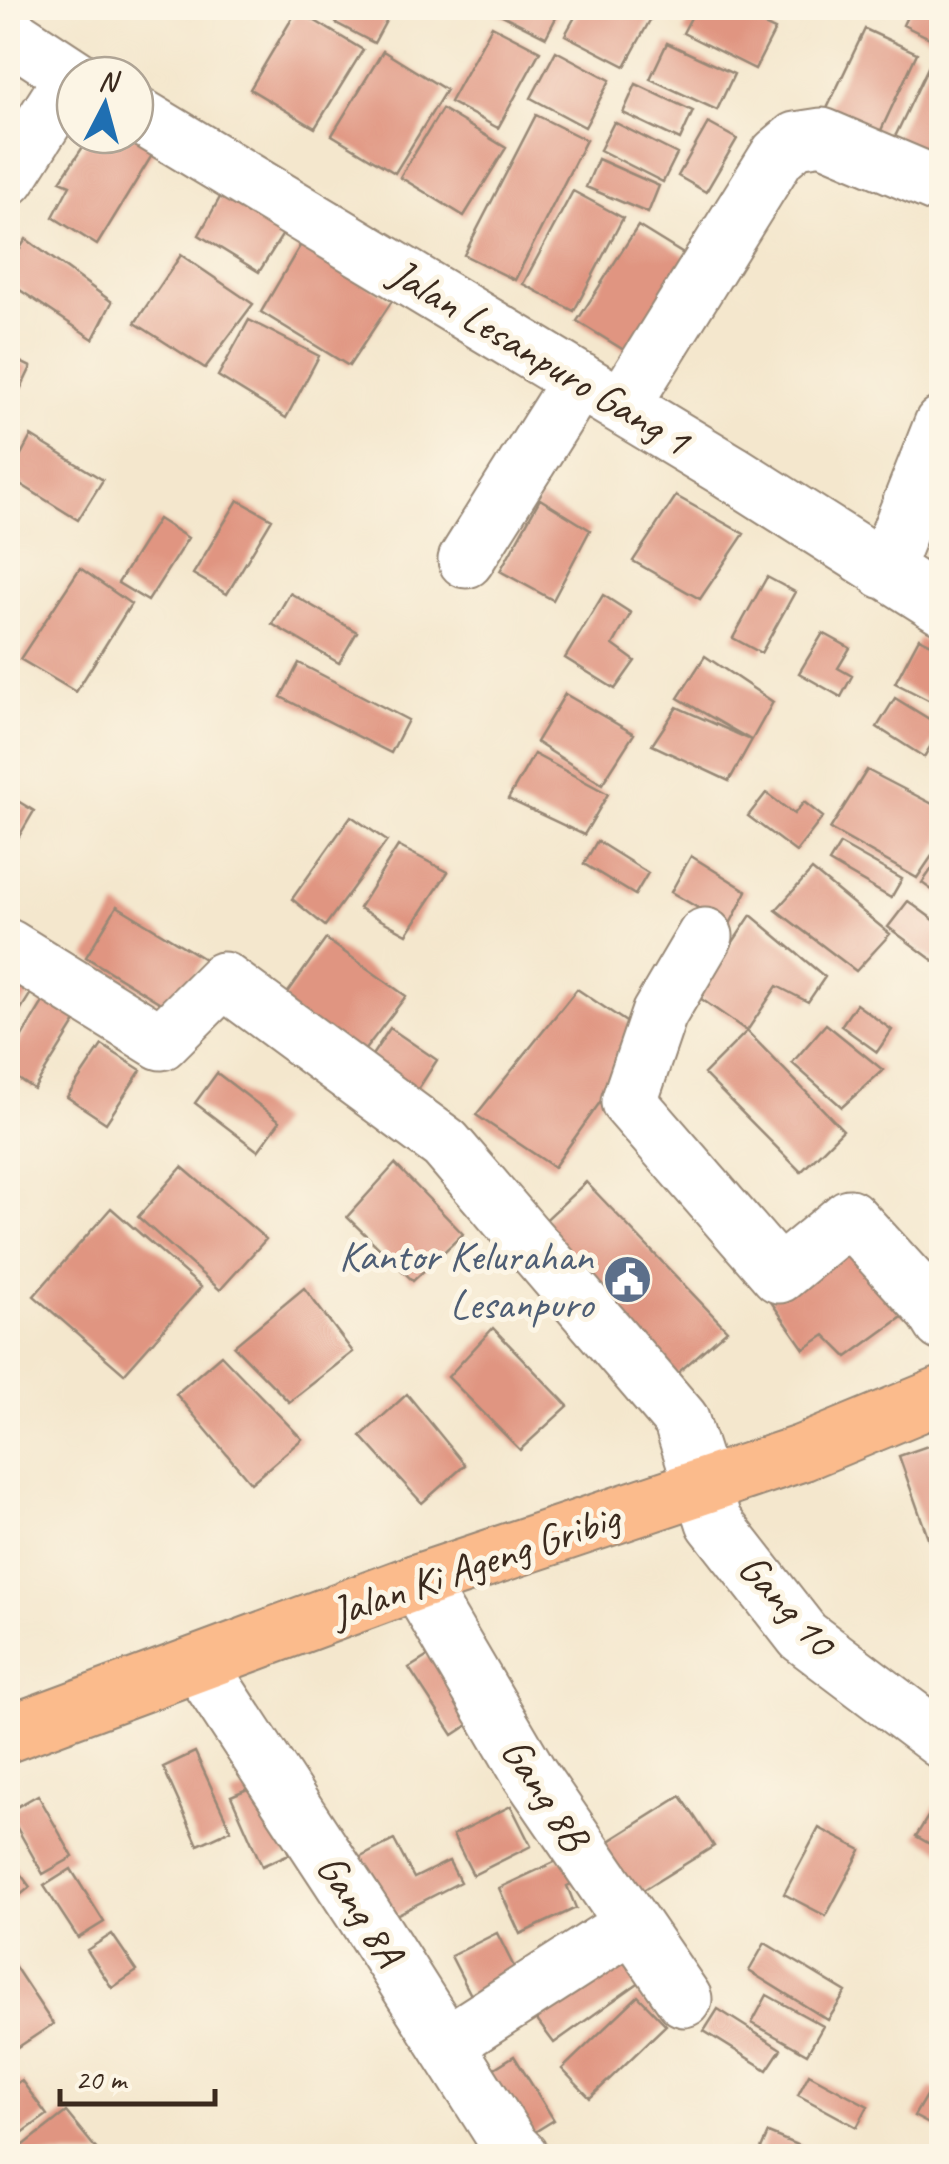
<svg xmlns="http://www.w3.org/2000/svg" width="949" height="2164" font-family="Caveat,sans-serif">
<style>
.building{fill:#e09581}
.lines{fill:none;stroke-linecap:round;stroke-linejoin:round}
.minor-casing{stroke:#988876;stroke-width:59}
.major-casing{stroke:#988876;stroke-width:59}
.minor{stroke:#fff;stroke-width:55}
.major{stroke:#fbbb8c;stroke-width:55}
.labels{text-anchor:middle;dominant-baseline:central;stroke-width:10;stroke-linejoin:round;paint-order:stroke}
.street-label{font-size:42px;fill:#3b2a1e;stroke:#fcf5e5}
.service-label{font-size:42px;fill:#4e5e75;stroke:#fcf5e5;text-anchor:end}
</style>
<rect width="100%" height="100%" fill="#fcf5e5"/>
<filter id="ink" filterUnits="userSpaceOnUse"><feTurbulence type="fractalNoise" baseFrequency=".01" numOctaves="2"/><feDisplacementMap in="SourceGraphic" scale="20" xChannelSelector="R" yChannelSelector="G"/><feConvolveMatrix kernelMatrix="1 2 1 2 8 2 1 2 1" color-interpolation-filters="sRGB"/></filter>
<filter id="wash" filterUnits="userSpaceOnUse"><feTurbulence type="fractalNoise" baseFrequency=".0048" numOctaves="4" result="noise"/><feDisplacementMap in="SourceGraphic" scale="40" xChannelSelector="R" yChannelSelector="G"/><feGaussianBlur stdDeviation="2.25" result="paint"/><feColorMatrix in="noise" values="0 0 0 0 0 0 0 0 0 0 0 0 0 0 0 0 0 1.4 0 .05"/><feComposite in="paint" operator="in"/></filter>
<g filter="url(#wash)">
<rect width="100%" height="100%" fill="#f4e7cd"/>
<g id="blocks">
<path class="building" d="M344 8H393L374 43 336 23Z
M488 8H561L546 37Z
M580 8H652L656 9 625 66 565 35Z
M696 8H728L775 30 755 69 683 33Z
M911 8H942V44L903 25Z
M297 10 363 50 315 128 250 89Z
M492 26 540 51 498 128 450 102Z
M865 29 917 53 876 141 823 117Z
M667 43 734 74 717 110 650 79Z
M383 51 446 90 395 173 332 135Z
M556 51 610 80 585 127 531 98Z
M931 61 942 67V124L927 157 893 141Z
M636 84 693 111 680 140 623 113Z
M442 109 506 148 464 216 400 177Z
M536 115 586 140 515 280 464 255Z
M614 122 677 154 663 182 600 150Z
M708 123 737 139 706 192 678 176Z
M91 135H135L162 139 97 245 53 217 70 185 60 181Z
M598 159 659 186 648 213 586 187Z
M227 185 288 226 259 272 199 235Z
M573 191 623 218 574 311 523 284Z
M638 226 693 260 632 355 577 321Z
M26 239 112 302 93 339 8 282V267Z
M304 239 392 301 349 366 261 312Z
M181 255 253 304 205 368 135 323Z
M249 320 319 356 286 418 218 376Z
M8 356 31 367 8 415Z
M31 436 103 480 78 520 9 477Z
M676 496 744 534 700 599 633 561Z
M540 499 590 530 553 600 500 571Z
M238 500 272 519 227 594 193 574Z
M158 519 188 538 148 601 118 583Z
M80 568 131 604 76 692 20 659Z
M767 577 795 592 761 653 733 638Z
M290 593 357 632 339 663 272 624Z
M603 595 631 613 613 645 635 661 615 689 565 658Z
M823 633 850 648 838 668 852 676 841 697 799 673Z
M919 638 942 649V707L895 683Z
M705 656 773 702 729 781 652 745 677 707 751 740 678 698Z
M299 663 408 720 391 753 281 697Z
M565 694 634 734 602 784 536 742Z
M895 698 942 727 924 757 877 727Z
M534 754 608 794 584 835 508 799Z
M867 770 942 809V841L917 878 830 829Z
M766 793 794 814 804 802 823 817 796 852 748 816Z
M8 795 34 811 8 855Z
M351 816 387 841 325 926 292 899Z
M597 841 648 873 635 895 584 864Z
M840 844 902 879 891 898 829 862Z
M398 846 448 872 407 934 359 908Z
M942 854V897L922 883Z
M691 856 747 891 729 926 671 892Z
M812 870 890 934 856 971 776 910Z
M908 901 942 926V967L888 927Z
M117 906 204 959 172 1010 86 957Z
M751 915 825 977 808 1002 777 986 747 1031 697 996Z
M326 939 406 996 357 1060 279 1005Z
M8 967 36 985 8 1030Z
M577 989 647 1036 554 1167 476 1115Z
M46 997 79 1017 34 1089 8 1072V1060Z
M856 1004 892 1030 877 1052 841 1026Z
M826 1024 883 1070 842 1107 792 1063Z
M390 1028 437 1060 411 1100 363 1069Z
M747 1031 843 1130 801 1172 704 1074Z
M102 1045 141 1070 106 1123 67 1097Z
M217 1073 280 1121 258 1151 195 1103Z
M395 1164 463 1234 413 1281 347 1217Z
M182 1167 266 1239 220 1290 138 1217Z
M586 1182 727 1330 664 1385 536 1229Z
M111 1208 201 1287 124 1374 34 1296Z
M855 1233 920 1304 847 1357 825 1335 804 1349 769 1299Z
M304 1288 353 1352 289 1402 234 1346Z
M493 1328 568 1406 520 1450 448 1377Z
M221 1355 302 1439 251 1483 176 1394Z
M407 1394 465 1465 422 1503 361 1436Z
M942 1441V1562L937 1563 899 1456Z
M441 1648 485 1714 453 1735 409 1668Z
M195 1752 231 1830 198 1845 163 1767Z
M259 1784 289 1854 262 1866 231 1796Z
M942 1794V1851L916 1836Z
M38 1795 73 1857 43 1874 8 1812Z
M681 1796 714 1846 632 1897 600 1847Z
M511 1806 531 1846 473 1875 453 1835Z
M819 1828 861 1850 826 1916 784 1894Z
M394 1840 414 1878 449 1861 460 1882 390 1918 359 1858Z
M8 1857 30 1887 8 1905Z
M565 1857 577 1881 567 1886 576 1908 520 1934 499 1888Z
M71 1869 104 1922 78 1938 44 1886Z
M497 1933 518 1975 472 1997 451 1956Z
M112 1934 137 1971 112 1988 87 1950Z
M765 1943 846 1992 828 2020 749 1971Z
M615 1947 641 1981 554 2043 528 2008Z
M8 1956 53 2024 14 2050 8 2040Z
M767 1995 823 2026 807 2054 752 2023Z
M638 1996 666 2025 590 2098 562 2069Z
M718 2009 781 2049 767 2070 704 2031Z
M514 2056 554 2120 525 2138 485 2074Z
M809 2074 868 2106 857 2127 798 2095Z
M21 2080 47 2115 8 2143V2090Z
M931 2087 942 2093V2131L914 2116Z
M66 2112 102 2156H10Z
M768 2133 809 2150 806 2156H758Z"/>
</g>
</g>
<g filter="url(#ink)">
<use href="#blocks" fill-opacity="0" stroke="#988876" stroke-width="2.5"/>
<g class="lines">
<defs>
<path id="minor" d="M8 33 75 77
M135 113 731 472 942 606
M8 178 73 76
M622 406 778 155 796 140 822 136 942 187
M466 560 579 380
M884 571 942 424
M705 936 659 1014 629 1102 779 1275 849 1217 934 1310 942 1323
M8 947 161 1042 223 980 445 1144 681 1420 714 1522 803 1636 942 1741
M417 1582 529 1773 684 1999
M199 1664 364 1915 511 2147 520 2156
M446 2044 632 1924"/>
<path id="major" d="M8 1734 417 1582 802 1453 942 1395"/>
</defs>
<use href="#minor" class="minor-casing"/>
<use href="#major" class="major-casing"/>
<use href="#minor" class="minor"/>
<use href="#major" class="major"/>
</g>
</g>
<defs>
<symbol id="civic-disc" viewBox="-11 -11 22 22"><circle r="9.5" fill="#5c6f8a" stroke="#fcf5e5"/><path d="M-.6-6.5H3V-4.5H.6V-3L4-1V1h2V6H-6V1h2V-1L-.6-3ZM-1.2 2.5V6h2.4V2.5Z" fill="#fff"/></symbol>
</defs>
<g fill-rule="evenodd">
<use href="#civic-disc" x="600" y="1252" width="55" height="55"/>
</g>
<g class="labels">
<g class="street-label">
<text transform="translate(540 357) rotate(31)">Jalan Lesanpuro Gang 1</text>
<text transform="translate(475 1565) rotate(-19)">Jalan Ki Ageng Gribig</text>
<text transform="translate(787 1605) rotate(48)">Gang 10</text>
<text transform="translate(545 1794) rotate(57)">Gang 8B</text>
<text transform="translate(360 1910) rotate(57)">Gang 8A</text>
</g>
<g class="service-label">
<text x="593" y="1256">Kantor Kelurahan<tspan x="593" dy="48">Lesanpuro</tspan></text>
</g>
</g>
<rect width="949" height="2164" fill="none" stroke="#fcf5e5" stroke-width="40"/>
<g transform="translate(105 105) rotate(6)"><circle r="48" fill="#fcf5e5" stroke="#afa495" stroke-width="2.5"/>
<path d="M0-8L18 38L0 25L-18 38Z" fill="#1f6fb2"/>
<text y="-15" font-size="28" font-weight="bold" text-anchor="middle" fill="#3b2a1e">N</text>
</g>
<path d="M60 2089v15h155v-15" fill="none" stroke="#3b2a1e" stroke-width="5"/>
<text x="75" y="2089" font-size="30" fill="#3b2a1e" stroke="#fcf5e5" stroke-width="8" paint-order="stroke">20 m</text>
</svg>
